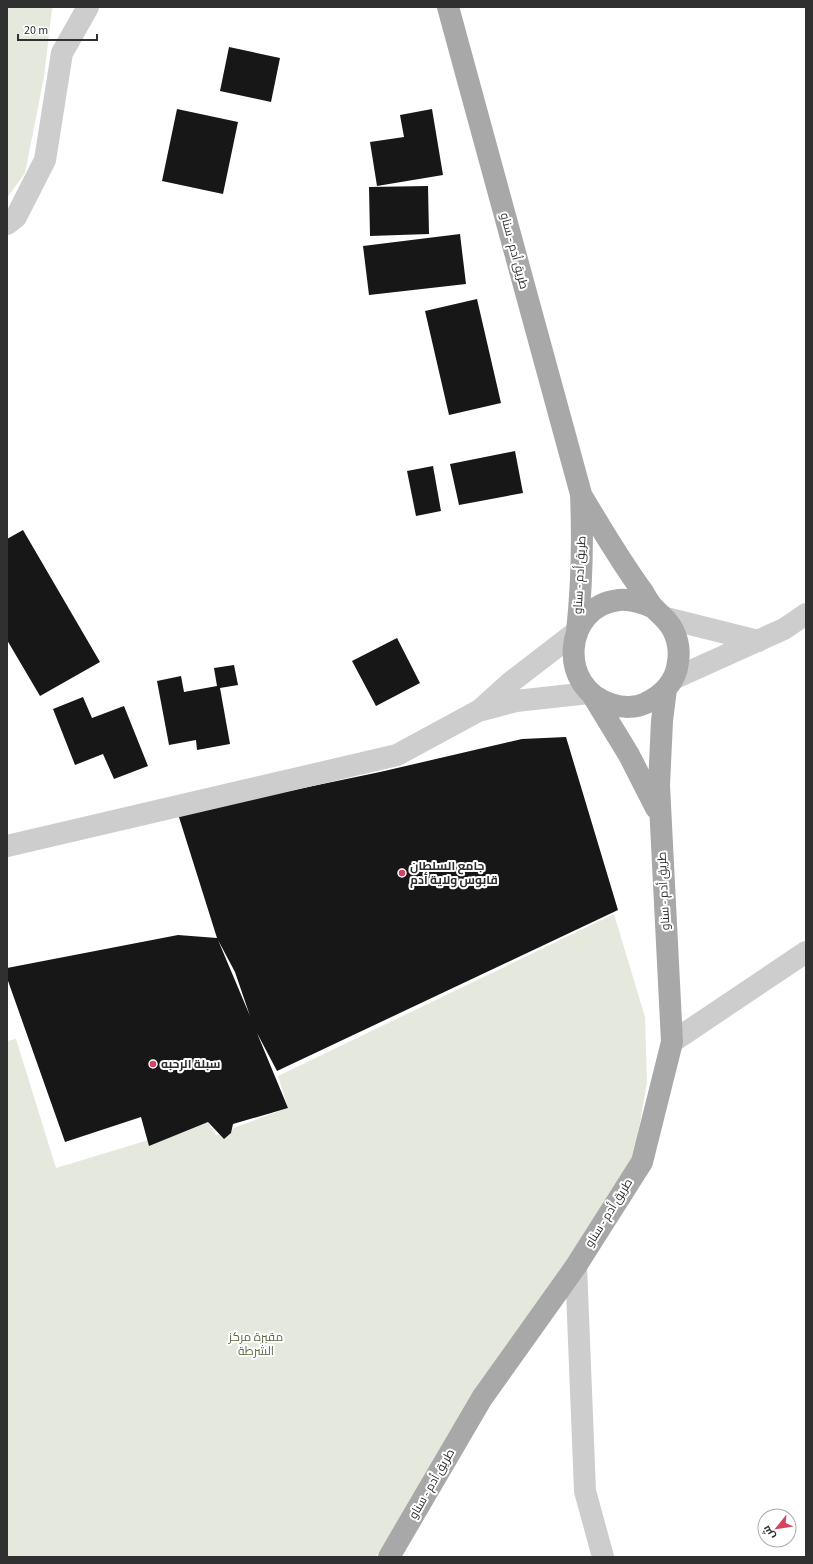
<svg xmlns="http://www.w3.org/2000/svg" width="813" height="1564" font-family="'Source Sans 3',Cairo,sans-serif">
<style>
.green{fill:#e5e9dd}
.building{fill:#171717;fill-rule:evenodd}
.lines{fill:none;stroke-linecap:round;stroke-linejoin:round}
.minor{stroke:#cdcdcd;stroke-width:22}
.major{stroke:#a8a8a8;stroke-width:22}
.poi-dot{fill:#d7425e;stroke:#fff;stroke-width:1.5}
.labels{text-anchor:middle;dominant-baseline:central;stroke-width:4;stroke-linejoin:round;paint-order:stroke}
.street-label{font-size:12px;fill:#303030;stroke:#fff}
.poi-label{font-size:12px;font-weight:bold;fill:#303030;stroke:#fff;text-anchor:start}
.park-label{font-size:12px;fill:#586941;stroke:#fff}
</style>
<rect width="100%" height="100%" fill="#fff"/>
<path class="green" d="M7 7H54L52 9 44 77 25 173 7 198Z
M614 914 645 1017 647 1083 635 1151 625 1183 481 1385 376 1557H7V1041L16 1039 56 1168 208 1122 216 1135 231 1133 233 1128 288 1108 278 1076Z"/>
<path class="building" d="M229 47 280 58 271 102 220 91Z
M177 109 238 122 223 194 162 181Z
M432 109 443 175 377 186 370 142 404 137 400 115Z
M428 186 429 234 370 236 369 187Z
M460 234 466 284 369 295 363 246Z
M477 299 501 403 449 415 425 311Z
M515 451 523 493 459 505 450 464Z
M433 466 441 511 416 516 407 471Z
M23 530 100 662 40 696 7 640V539Z
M397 638 420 683 376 706 352 661Z
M234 665 238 685 220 688 230 744 197 750 196 740 169 745 157 681 181 676 184 692 217 686 214 668Z
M83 697 92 718 124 706 148 766 114 779 103 754 75 765 53 709Z
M566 737 618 910 277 1071 257 1033 288 1108 233 1124 231 1133 224 1139 208 1122 149 1146 141 1117 65 1142 7 978V968L178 935 217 938 178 814 380 772 522 739ZM218 940 235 972 250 1016Z"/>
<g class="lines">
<path class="minor" d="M7 224 16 217 45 160 62 53 88 7
M666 618 758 641
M673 679 784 629 806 614
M482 710 516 701 589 693
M7 846 397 755 480 710 511 682 576 632
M672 1042 806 952
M576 1266 585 1491 603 1557"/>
<path class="major" d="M448 7 581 494C583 541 582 585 577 632
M583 498C602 530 621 562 643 592 646 597 649 603 653 607 660 615 668 620 673 630 678 640 680 650 678 662 676 681 663 695 646 703 636 708 622 708 611 704 557 688 563 606 619 600 631 599 643 603 654 608
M593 696 629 755 656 808
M389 1557 482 1398 576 1266 642 1162 672 1042 659 785 662 721 666 689"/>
</g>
<g class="poi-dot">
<circle cx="402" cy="873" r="4"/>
<circle cx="153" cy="1064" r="4"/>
</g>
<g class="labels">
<g class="street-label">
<text transform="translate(514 251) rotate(75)">طريق أدم - سناو</text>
<text transform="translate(580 575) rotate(-87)">طريق أدم - سناو</text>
<text transform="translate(664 891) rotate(-93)">طريق أدم - سناو</text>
<text transform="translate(609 1213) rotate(-58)">طريق أدم - سناو</text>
<text transform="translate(432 1484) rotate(-60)">طريق أدم - سناو</text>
</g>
<g class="poi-label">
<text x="410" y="866">جامع السلطان<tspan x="410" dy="14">قابوس ولاية أدم</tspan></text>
<text x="161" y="1064">سبلة الرحبه</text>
</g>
<g class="park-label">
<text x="256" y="1337">مقبرة مركز<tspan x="256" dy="14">الشرطة</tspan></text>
</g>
</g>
<rect width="813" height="1564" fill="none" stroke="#303030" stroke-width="16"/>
<g transform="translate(777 1528) rotate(240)"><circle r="19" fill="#ffffff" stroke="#acacac"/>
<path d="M0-3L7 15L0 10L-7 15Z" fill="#d7425e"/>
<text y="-6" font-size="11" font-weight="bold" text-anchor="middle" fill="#303030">ش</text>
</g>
<path d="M18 34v6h79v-6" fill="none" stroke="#303030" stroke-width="2"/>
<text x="24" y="34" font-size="12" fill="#303030" stroke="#ffffff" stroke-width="3" paint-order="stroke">20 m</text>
</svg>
